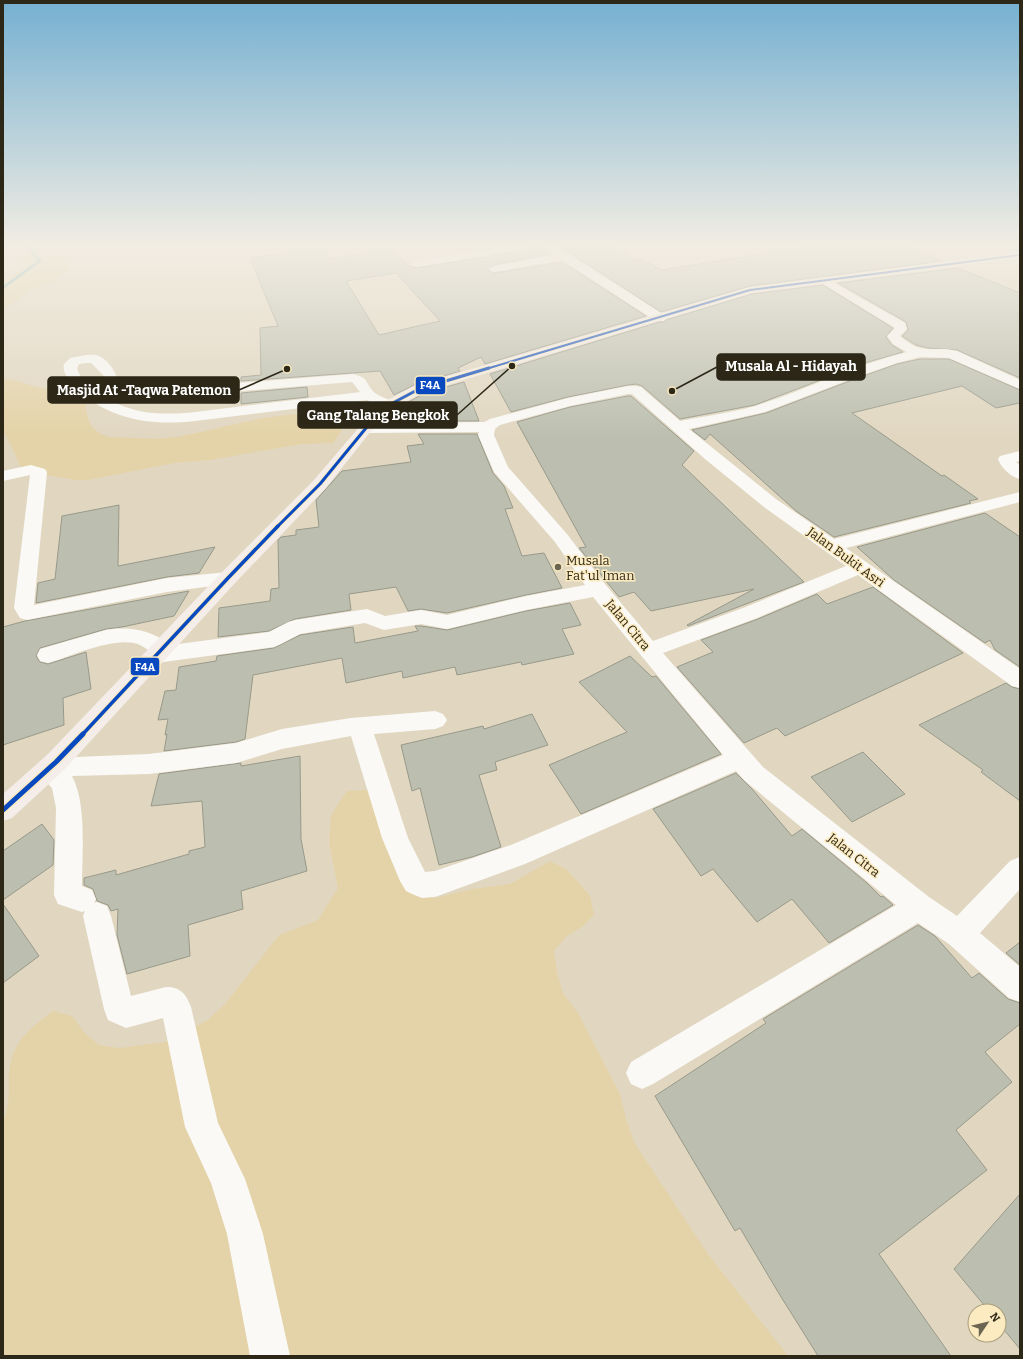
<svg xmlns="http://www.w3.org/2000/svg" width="1023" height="1359" font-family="Bitter,serif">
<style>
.green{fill:#e4d3a8}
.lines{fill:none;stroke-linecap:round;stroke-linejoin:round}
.stream{fill:#68abae;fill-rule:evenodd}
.building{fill:#bcbfaf;stroke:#98998a;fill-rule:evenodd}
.minor{fill:#faf9f6;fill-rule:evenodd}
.major{fill:#f4ede9;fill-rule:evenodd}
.bus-1-far3-casing{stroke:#fcebc0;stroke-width:3.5}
.bus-1-far2-casing{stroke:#fcebc0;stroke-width:5}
.bus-1-far1-casing{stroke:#fcebc0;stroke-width:6}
.bus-1-casing{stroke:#fcebc0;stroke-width:8}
.bus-1-far3{stroke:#0849c0;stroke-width:2}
.bus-1-far2{stroke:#0849c0;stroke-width:3}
.bus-1-far1{stroke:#0849c0;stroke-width:3.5}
.bus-1{stroke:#0849c0;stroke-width:5}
.poi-dot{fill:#6c6552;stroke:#fcebc0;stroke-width:1.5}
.labels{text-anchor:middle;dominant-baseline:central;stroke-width:3;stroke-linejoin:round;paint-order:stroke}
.street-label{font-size:13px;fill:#2d2717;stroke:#fcebc0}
.poi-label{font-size:13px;fill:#2d2717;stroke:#fcebc0;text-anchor:start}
.leader{fill:none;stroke:#2d2717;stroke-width:1.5}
.callout-dot{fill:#2d2717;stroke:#fcebc0;stroke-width:1.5}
.callout{fill:#2d2717;stroke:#2d2717;stroke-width:1.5}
.callout-label{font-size:14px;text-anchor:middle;font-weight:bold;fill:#fff}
.line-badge{stroke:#fcebc0;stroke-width:1.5}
.badge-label{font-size:11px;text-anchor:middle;font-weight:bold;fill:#fff}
</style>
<rect width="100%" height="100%" fill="#e1d7c1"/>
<path class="green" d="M10 247H86L70 262 68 270 54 282 33 288 3 310V281L26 266Z
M104 375 121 376 89 397 85 402C88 420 88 429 108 437L156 439 178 437 263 418 294 414 337 422 342 426 341 432 333 443 302 444 210 460 174 463 88 480H76L22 471 11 445 3 432V379C15 379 25 384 36 387 58 393 84 380 104 375Z
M364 790 380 792 392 800 400 812 421 888 436 898 472 889 510 884 550 861 566 869 579 883 590 896 594 915 582 927 567 936 554 951 557 972 563 993 578 1013 620 1094 626 1119 635 1144 708 1254 788 1356H3V1121C9 1110 9 1094 9 1081 9 1045 26 1031 53 1011L72 1016 84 1032 99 1045 119 1048 165 1042 208 1020 226 1003 279 935 318 920 338 888 329 843 331 815 347 791Z"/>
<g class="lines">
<path class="stream" d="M26 247H31L42 261 3 289V286L37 261Z"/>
</g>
<path class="building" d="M530 247H544L551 254 494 265 487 270 494 273 562 262 646 316 485 364 481 357 458 368 460 371 414 385 394 395 380 371 241 381V377L261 375 260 328 278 326 250 258 324 248 331 259 392 249 409 266 416 268 524 251ZM396 273 440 321 379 335 346 281Z
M561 247H609L635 260 641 259 662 270 805 247H909L942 261 750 286 661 312Z
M958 268 1020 293V378L957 350 928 348 916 345 902 336 908 330 906 322 838 283Z
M823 285 893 328 886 337 892 345 903 352 868 362 755 405 680 419 642 386 636 384 628 385 568 397 511 412 490 374 659 322H664L666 320 752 294Z
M920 359H949L1020 390V403L996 408 962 386 852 413 942 476 944 475 978 499 969 501 971 503 834 537 796 511 710 434 705 440 692 430 766 413 855 379 897 364Z
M464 382 479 421H410L401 406 425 393Z
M307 387 308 397 241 404V393Z
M628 396H631L694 451 682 465 804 582 688 626 687 625 754 589 651 611 634 592 619 597 579 548 586 547 517 422 570 407Z
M418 434H477L493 473 504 486 513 508 505 509 522 556 544 553 562 588 526 595 447 613 421 609 408 611 396 587 349 594 351 610 295 619 269 631 218 637 219 608 270 601 271 589 279 588 278 540 281 537 296 535V530L319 527 316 500 342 471 411 462 407 446 424 444Z
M119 505 118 566 215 547 199 573 167 577 36 603 38 583 55 579 62 516Z
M985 513 1020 537V667L995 650 990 640 985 643 894 580 857 547Z
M873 587 963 653 785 736 777 728 744 743 677 667 713 652 701 640 758 619 817 594 827 604Z
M189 591 174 616 122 627 106 629 40 648 36 656 40 662 48 664 86 652 91 689 63 698 64 725 3 745V627L25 621Z
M570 603 581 625 562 629 574 654 522 665 521 662 457 675 455 667 403 678 402 671 346 683 342 658 253 675 245 739 236 742 164 751 167 734 165 735 168 719 158 720 165 691 176 690 179 667 216 661 217 656 274 648 300 635 353 627 355 643 418 631 415 626H421L447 630 526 611Z
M630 656 652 677 656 676 721 754 581 814 549 765 627 732 579 682Z
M1006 683 1012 687 1020 689V801L981 772 983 770 919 725Z
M532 714 548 745 495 762 497 770 479 775 501 847 472 857 439 865 420 788 412 791 401 745 483 726 484 729Z
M863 752 905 794 852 822 811 777Z
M300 756 301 839 307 871 241 891 243 909 188 925 190 956 127 974 117 935 118 909 111 911 108 905 97 901 93 889 84 885V878L116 870V875L189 854V851L205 847 202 801 151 806 159 774 241 763V766Z
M736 773 752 789 792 836 802 829 867 883 881 897 883 896 893 905 829 943 792 899 757 922 713 869 701 876 653 809Z
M42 824 54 840 53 865 3 900V851Z
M3 904 39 956 3 983Z
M918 925 935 936 972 978 979 973 1008 999 1020 1003V1024L985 1052 1012 1082 956 1130 987 1170 879 1254 951 1356H818L778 1292 740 1228 735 1231 655 1096 766 1023 763 1019Z
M1020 942V965L1006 953Z
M1020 1194V1349L999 1324V1311H989L954 1269Z"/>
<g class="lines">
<path class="minor" d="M502 247H529L524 250 416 267 411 264 416 261Z
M545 247H558L664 315 666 318 664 321H656L562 260 494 272 488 269 494 266 554 255Z
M824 277 905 323 907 329 900 336C923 357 933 345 957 351L1020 380V389L949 358 920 357 897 363 854 378 765 412 689 429 776 499 834 539 1020 492V502L846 548 1020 669V688L1012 686 858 575 757 618 663 653 763 767 929 897 957 916 1010 861 1020 857V889L980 933 1020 967V1002L1009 998 949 944 918 923 653 1084 642 1089 631 1084 626 1073 631 1062 896 905 745 781 736 771 525 864 435 897 422 898 412 894 406 891 400 881 382 838 351 736 282 749 236 763 149 774 72 776C87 804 82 854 82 886L92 890 96 899 94 903 97 902 107 906 111 916 131 996 166 987C181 987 186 994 191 1007L218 1123 245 1179 263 1234 290 1356H250L227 1234 211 1183 185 1127 163 1018 126 1028 108 1020 104 1009 83 916 85 911 82 912 58 904 54 895 56 808 52 788 40 775 37 768 40 761 45 759 47 755 56 752 76 757 149 754 236 743 282 729 351 718 435 711 443 714 447 720 443 726 435 729 374 734 408 838 425 872 435 871 511 845 723 755 593 597 526 610 447 629 421 624 384 630 365 623 300 634 281 644 274 647 156 663 148 661 145 655 148 650C144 647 139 644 134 643 109 638 72 656 48 663L40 661 37 655 40 649 106 630C132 626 147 630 169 643L171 645 269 632 288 622 295 620 367 609 385 616 421 610 447 615 526 596 585 585 555 542 494 472 478 435 479 432 366 433 361 431 358 428 361 425 366 423 484 422 490 419 568 398 628 386H636L641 387 680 421C705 416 731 413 755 406 806 390 854 365 907 352L893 344 887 336 895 328 820 282 818 280 820 278ZM628 394H632L705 459 764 507 846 566 743 608 653 641 605 584 567 534 508 467 494 435 495 429 500 425 570 406Z
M86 355C90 355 95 354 99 356 112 362 119 379 122 392L353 374C370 378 364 382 374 392 380 398 391 398 396 405L394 408 389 409 384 408 367 400 195 421C151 426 106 420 74 385 68 379 62 372 64 364L70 358ZM86 363H91L103 375 109 396 111 399 118 401 352 382 360 392 195 412C158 416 124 414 94 389 87 383 79 377 77 368L79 364Z
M1020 451V461L1016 462 1020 465V479C1011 477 1001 468 998 459L1000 456Z
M31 465 45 469 47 472 34 605 167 578 228 572 235 573 238 578 235 583 228 584 167 592 27 620 20 618 14 608 30 475 3 481V471Z"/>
<path class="major" d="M1020 252V258L752 293 424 392 394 408 371 431 326 488 235 583 65 769 12 818 3 821V794L47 755 221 573 314 480 361 425 384 402 414 386 750 287Z"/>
<defs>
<path id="bus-1-far3" d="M486 369 750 290 1020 255"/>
<path id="bus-1-far2" d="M277 527 320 484 366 428 389 405 419 389 489 368"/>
<path id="bus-1-far1" d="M82 735 228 578 278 526"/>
<path id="bus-1" d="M3 810 56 762 83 734"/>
</defs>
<use href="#bus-1-far3" class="bus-1-far3-casing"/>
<use href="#bus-1-far2" class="bus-1-far2-casing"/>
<use href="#bus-1-far1" class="bus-1-far1-casing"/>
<use href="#bus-1" class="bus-1-casing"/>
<use href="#bus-1-far3" class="bus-1-far3"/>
<use href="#bus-1-far2" class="bus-1-far2"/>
<use href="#bus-1-far1" class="bus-1-far1"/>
<use href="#bus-1" class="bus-1"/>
</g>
<linearGradient id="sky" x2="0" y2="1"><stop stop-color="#75b0d1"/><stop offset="0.56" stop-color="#f2ede3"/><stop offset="1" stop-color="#f2ede3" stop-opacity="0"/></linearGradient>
<rect width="1023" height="438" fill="url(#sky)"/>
<circle class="poi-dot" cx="558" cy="567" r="4"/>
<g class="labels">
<g class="street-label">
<text transform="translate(846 557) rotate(36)">Jalan Bukit Asri</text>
<text transform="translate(628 625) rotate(50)">Jalan Citra</text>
<text transform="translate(854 855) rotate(38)">Jalan Citra</text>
</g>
<g class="poi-label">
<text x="566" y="560">Musala<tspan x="566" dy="15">Fat'ul Iman</tspan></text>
</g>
</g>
<path class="leader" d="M672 391L717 367M287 369L239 390M512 366L457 415"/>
<g class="callout-dot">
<circle cx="672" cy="391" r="4"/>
<circle cx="287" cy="369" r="4"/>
<circle cx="512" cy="366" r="4"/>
</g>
<g class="callout">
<rect x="717" y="354" width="148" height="26" rx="4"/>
<rect x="48" y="377" width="191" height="26" rx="4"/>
<rect x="298" y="402" width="159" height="26" rx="4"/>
</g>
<g class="callout-label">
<text x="791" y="371">Musala Al - Hidayah</text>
<text x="144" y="395">Masjid At -Taqwa Patemon</text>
<text x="378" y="420">Gang Talang Bengkok</text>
</g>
<g class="line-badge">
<rect x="415" y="376" width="31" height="19" rx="4" fill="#0849c0"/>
<rect x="130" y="657" width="30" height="19" rx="4" fill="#0849c0"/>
</g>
<g class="badge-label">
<text x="430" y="389">F4A</text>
<text x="145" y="671">F4A</text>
</g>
<rect width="1023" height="1359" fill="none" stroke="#2d2717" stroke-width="8"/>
<g transform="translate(987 1323) rotate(55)"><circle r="19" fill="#fcebc0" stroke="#a99d7c"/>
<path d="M0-3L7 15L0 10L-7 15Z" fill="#6c6552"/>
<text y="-6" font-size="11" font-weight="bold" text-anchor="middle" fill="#2d2717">N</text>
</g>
</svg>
